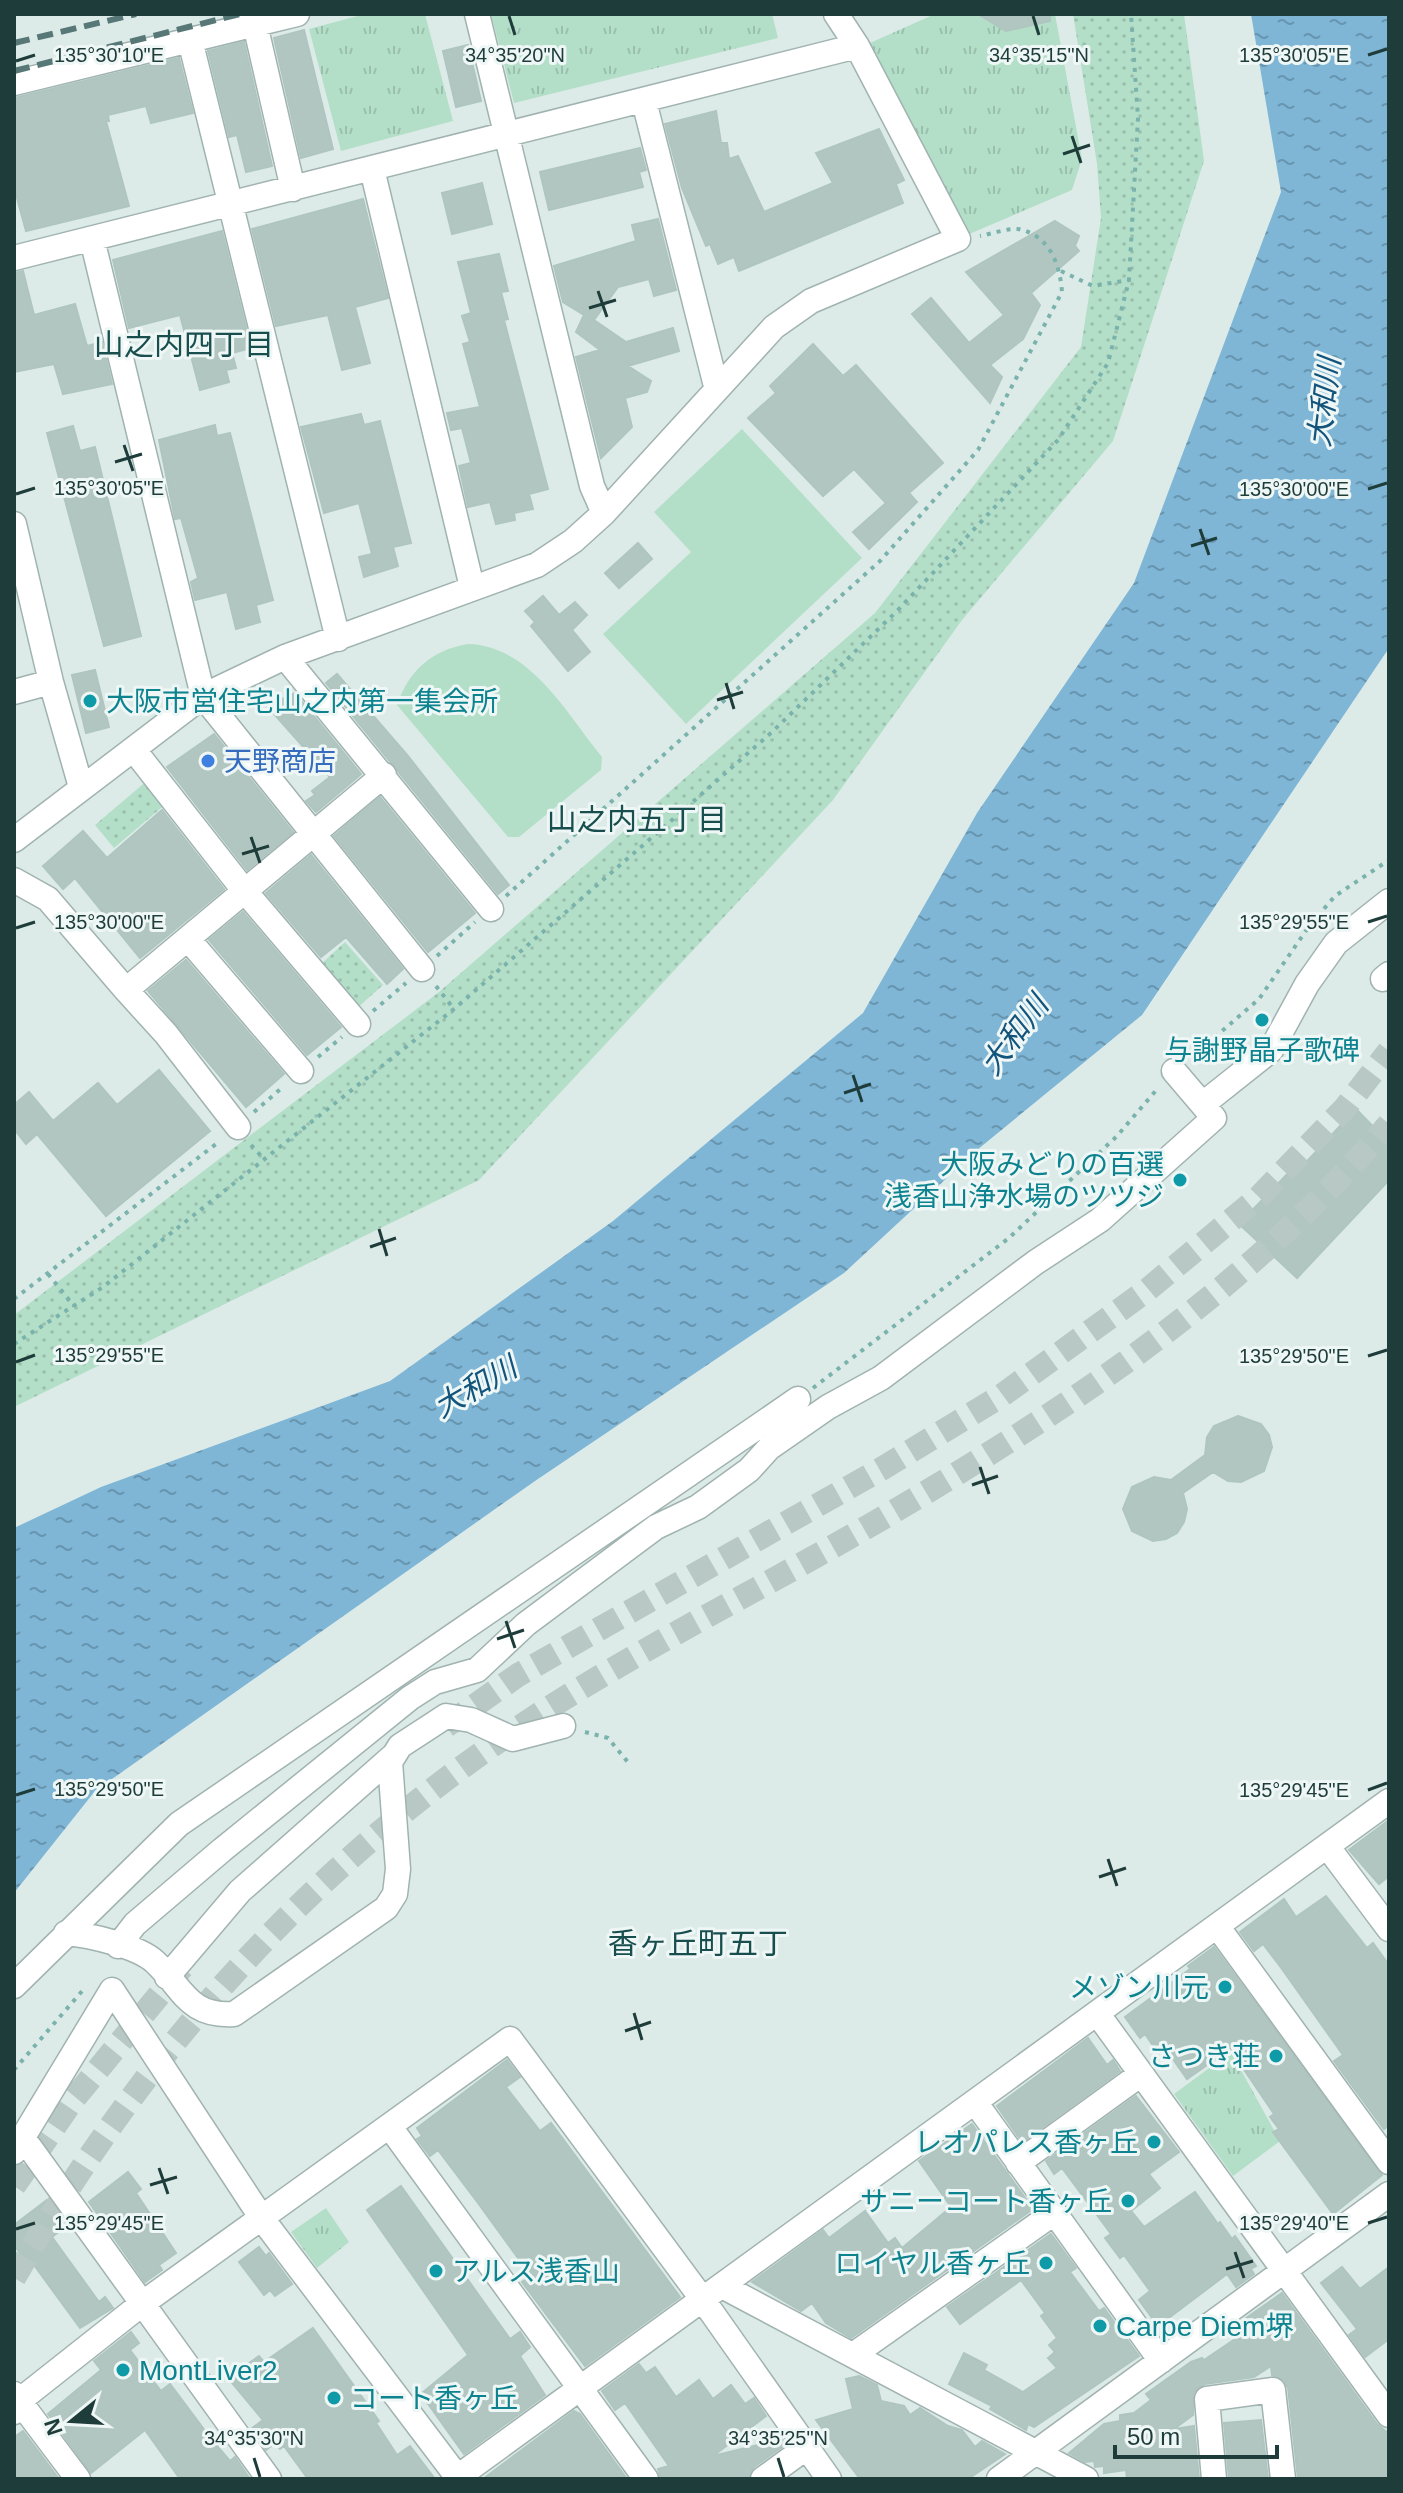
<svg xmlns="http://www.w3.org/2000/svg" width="1403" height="2493" font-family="Arial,'Noto Sans JP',sans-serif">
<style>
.grass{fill:url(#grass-dots)}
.park{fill:url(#park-tufts)}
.pitch{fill:#b3dfc8}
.water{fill:url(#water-ripples)}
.building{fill:#b2c6c1;stroke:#afc5c0;stroke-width:2}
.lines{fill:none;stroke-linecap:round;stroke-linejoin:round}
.highway-tunnel{stroke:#b7c8c5;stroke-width:24;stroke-dasharray:24 12;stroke-linecap:butt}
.minor-casing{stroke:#a0b3b0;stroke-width:27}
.path{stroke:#7ab2ac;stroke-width:4;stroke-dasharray:4 6;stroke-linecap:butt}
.minor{stroke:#fff;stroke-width:24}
.rail{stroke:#577876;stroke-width:6;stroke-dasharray:16 8;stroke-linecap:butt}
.ticks{fill:none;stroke:#1d3c3a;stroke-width:3}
.culture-dot{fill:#0f9aa8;stroke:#eef7f5;stroke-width:3}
.shop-dot{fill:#3f7fe0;stroke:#eef7f5;stroke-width:3}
.labels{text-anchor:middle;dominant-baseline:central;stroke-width:6;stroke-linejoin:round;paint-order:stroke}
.culture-label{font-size:28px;fill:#0d838f;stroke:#eef7f5;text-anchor:end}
.shop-label{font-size:28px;fill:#366cbe;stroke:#eef7f5;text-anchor:start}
.neighbourhood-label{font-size:30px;fill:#184f4e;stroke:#eef7f5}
.water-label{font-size:30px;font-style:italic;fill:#13547c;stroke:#eef7f5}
.ticks-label{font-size:20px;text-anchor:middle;fill:#1d3c3a;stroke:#eef7f5;stroke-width:6;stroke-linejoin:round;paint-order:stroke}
</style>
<defs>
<pattern id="grass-dots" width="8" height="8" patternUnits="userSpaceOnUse" patternTransform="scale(2)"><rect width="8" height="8" fill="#b3dfc8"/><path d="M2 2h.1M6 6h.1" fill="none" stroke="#9ac0ad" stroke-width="1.8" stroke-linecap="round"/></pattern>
<pattern id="park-tufts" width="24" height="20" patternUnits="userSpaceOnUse" patternTransform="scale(2)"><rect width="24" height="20" fill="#b3dfc8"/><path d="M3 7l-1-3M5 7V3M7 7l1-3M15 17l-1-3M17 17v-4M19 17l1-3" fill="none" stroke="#9ac0ad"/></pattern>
<pattern id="water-ripples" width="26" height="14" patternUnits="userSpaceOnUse" patternTransform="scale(2)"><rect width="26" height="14" fill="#7fb6d6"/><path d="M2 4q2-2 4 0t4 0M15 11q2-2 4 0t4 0" fill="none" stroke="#6795af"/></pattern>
</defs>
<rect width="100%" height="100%" fill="#ddebe8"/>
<path class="grass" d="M1073 14H1184L1204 161 1113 441 962 620 833 800 479 1180 14 1407V1315L439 992 875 613 1081 347 1101 218 1097 164Z
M149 779 168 802 114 848 95 825Z
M345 942 383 985 356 1009 319 966Z"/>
<path class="park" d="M365 14H425L453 121 341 151 309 29Z
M491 14H772L778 38 514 103Z
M935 14H1055L1082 159 1072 190 967 235 861 47Z
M1231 2052 1280 2141 1233 2176 1174 2094Z
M326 2208 349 2242 317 2268 291 2232Z"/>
<path class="pitch" d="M742 429 862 558 686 724 603 634 691 552 654 512Z
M468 644C531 646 566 713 602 757L601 770 519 837H508L397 705C409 670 432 650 468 644Z"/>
<path class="water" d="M1251 14H1389V648L1142 1015 977 1150 844 1273 535 1481 95 1791 14 1893V1528L101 1487 390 1381 613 1221 863 1013 977 813 1134 583 1281 192Z"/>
<path class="building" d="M978 14H1050V21L1006 31Z
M304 30 333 149 301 158 274 38Z
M244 42 272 166 246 172 237 135 229 137 208 51Z
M468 45 481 101 456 107 443 51Z
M179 58 193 113 151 123 146 106 108 115 109 121H106L129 206 26 231 14 187V98Z
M716 111 721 143H727L729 159 738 156 764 212 833 183 816 153 879 129 904 180 896 184 903 203 739 271 734 257 718 264 710 244 706 246 682 188 665 124Z
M640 148 646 170 639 172 643 187 549 210 540 172Z
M482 183 492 224 452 234 442 193Z
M363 199 388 298 355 307 370 363 342 370 328 315 276 326 252 229Z
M658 219 676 290 654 296 649 279 618 287 594 320 626 342 673 328 679 351 628 366 651 381 647 392 625 398 632 427 601 458 576 357 600 350 576 332 584 315 563 302 554 266 636 241 632 225Z
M1055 221 1079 236 1075 246 1079 251 1031 293 1040 305 1023 339 990 365 1002 377 990 403 912 314 931 298 969 343 1004 315 966 272Z
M222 231 251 348 232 353 236 368 226 370 229 382 200 390 180 315 129 328 113 260Z
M499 254 508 291 501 292 508 319 504 320 548 489 529 494 533 509 514 513 515 520 496 524 490 502 468 507 459 466 471 463 462 428 451 430 447 413 480 407 463 344 470 342 462 316 471 313 458 262Z
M23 271 34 315 75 304 87 346 102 342 112 384 63 394 54 364 14 372V273Z
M813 344 843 376 856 365 943 463 909 493 917 502 869 549 853 532 886 503 854 469 823 496 748 418 776 393 770 386Z
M361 414 364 425 380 421 411 543 393 547 398 566 364 577 359 557 372 554 359 503 324 513 301 427Z
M215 425 217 436 230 433 273 600 256 605 260 622 236 629 227 592 195 600 191 582 198 578 181 518 175 519 159 440Z
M73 426 80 451 95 447 141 636 104 646 47 433Z
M638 543 652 559 619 588 605 573Z
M543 596 559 615 575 602 587 615 572 630 590 652 568 671 531 626 535 622 525 611Z
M95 670 109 727 86 733 72 675Z
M337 674 408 756 509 885 498 894 326 683Z
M295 693 361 774 316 812 306 801 315 795 312 791 330 777 267 706Z
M214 734 293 832 247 870 167 767Z
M380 797 475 913 428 952 334 836Z
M162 810 224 889 140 958 75 878 63 889 43 866 83 831 107 858Z
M311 855 403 969 387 984 346 937 321 957 266 893Z
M243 912 341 1027 307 1055 209 940Z
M186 960 284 1074 246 1107 148 991Z
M159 1070 210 1131 106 1216 37 1134 26 1144 14 1129V1105L29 1092 53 1121 98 1083 117 1105Z
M1356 1109 1389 1143V1180L1297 1278 1239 1224 1292 1169 1297 1172Z
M1238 1416 1261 1424 1269 1435 1272 1447 1264 1471 1241 1482 1228 1481 1213 1472 1183 1493 1187 1509 1184 1522 1177 1533 1166 1539 1153 1541 1132 1531 1123 1509 1132 1487 1154 1477 1171 1480 1205 1455 1207 1437 1214 1426Z
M1389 1820V1876L1379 1884 1349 1850Z
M1326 1896 1367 1948 1373 1943 1389 1965V2125L1384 2129 1334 2061 1343 2055 1282 1969 1263 1944 1254 1951 1240 1932 1284 1899 1296 1917Z
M1214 1947 1382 2175 1333 2214 1273 2132 1279 2129 1270 2117 1274 2114 1230 2049 1187 2079 1161 2042 1154 2047 1145 2034 1140 2038 1125 2017 1190 1969 1188 1966Z
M1088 2038 1107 2065 1113 2060 1120 2071 1022 2142 997 2106Z
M507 2060 520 2077 506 2087 540 2131 551 2123 680 2297 585 2366 522 2282 531 2276 478 2203 438 2150 430 2156 417 2139 422 2136 417 2128Z
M1136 2096 1179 2152 1149 2174 1160 2188 1131 2211 1144 2227 1195 2192 1218 2224 1220 2222 1232 2239 1235 2236 1256 2266 1251 2269 1254 2274 1236 2287 1227 2274 1158 2326 1139 2300 1150 2291 1124 2255 1120 2258 1105 2238 1111 2234 1062 2168 1054 2174 1046 2161Z
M972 2124 1033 2209 851 2338 826 2323 812 2303 801 2311 752 2282 823 2230 829 2238 865 2211 888 2243 895 2238 902 2248 951 2207 919 2161Z
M128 2172 141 2189 136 2193 176 2253 159 2265 162 2270 145 2282 89 2202Z
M401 2186 510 2339 520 2332 530 2347 520 2356 545 2395 464 2454 421 2394 468 2355 367 2210Z
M47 2200 66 2226 52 2237 99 2302 105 2297 113 2308 80 2328 34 2265 31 2268 14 2245V2225Z
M1051 2234 1076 2268 1070 2272 1099 2311 1104 2308 1139 2356 1034 2427 1028 2424 1026 2430 990 2409 992 2406 949 2384 964 2353 987 2365 984 2370 1023 2392 1057 2368 1048 2358 1055 2352 1049 2345 1057 2338 1041 2316 1045 2313 1021 2280 960 2324 947 2307Z
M259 2247 266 2256 269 2253 292 2284 275 2296 270 2290 264 2295 239 2262Z
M1342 2267 1360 2289 1389 2267V2339L1365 2357 1349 2335 1357 2329 1321 2283Z
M1282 2293 1377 2424 1389 2434V2479H1298L1288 2388 1284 2380 1272 2375 1271 2366 1254 2377 1205 2384 1194 2392 1193 2415 1174 2429 1194 2426 1199 2479H1127L1126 2470 1104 2473V2466L1095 2467 1094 2461 1085 2462 1069 2453 1104 2424 1120 2421V2415L1134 2413 1151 2400 1146 2394 1191 2362 1202 2358 1204 2360 1235 2339 1229 2330Z
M313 2328 379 2421 376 2423 397 2455 410 2446 435 2479H308L284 2446 280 2449 275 2443 266 2450 251 2429 263 2420 228 2378 259 2356 264 2362Z
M131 2332 139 2343 130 2350 161 2391 170 2384 212 2440 230 2461 235 2457 250 2479H180L145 2430 91 2473 48 2414 101 2370 94 2361Z
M639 2364 646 2373 655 2367 676 2397 699 2380 713 2399 731 2385 745 2404 754 2398 766 2416 713 2456 782 2439 786 2444 754 2467 748 2479H661L658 2469 669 2466 625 2403 615 2410 602 2391Z
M859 2376 877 2385 881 2401 904 2406 910 2415 920 2408 948 2426 962 2430 975 2447 982 2441 1005 2454 968 2479H860L816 2420 853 2409 846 2379Z
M574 2411 580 2414 627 2479H483Z
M1261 2420 1268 2479H1229L1224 2423Z
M23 2431 59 2479H14V2437Z"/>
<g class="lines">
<path class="highway-tunnel" d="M446 1726 518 1675 883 1468 1001 1396 1146 1291 1259 1197 1345 1108 1389 1051
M14 2186 72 2101 183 1966
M14 2278C138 2060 305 1871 515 1730 624 1657 742 1599 855 1534 1051 1421 1241 1297 1389 1124"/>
<defs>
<path id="minor" d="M477 14 592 486 604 513
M255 24 293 189
M190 40 338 639
M14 83 297 14
M644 101 716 386
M372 169 472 587
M92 239 203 696 422 969
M14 258 857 46
M14 524 51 682 81 787
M285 657 491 909
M14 692 51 682
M134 750 243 889 358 1024
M14 840 203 696 285 657 537 565 573 541 604 513 774 327 811 301 958 239 857 46 836 14
M14 880 48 899 126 990 384 775
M188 939 301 1071
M1383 979 1389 974
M126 990 166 1034 238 1127
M1203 1104 1271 1050 1307 984 1336 943 1389 901
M1327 1846 1389 1929
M1217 1926 1389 2162
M66 1933C89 1935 138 1946 155 1962 183 1988 188 2017 234 2014L386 1908 395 1894 398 1869 390 1762 400 1746 446 1716 471 1720 513 1739 563 1726
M118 1946 135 1924 222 1850 410 1698 435 1682 477 1670 526 1624 656 1527 698 1507 749 1470 769 1448 828 1407 881 1378 1036 1262 1100 1220 1214 1118 1174 1071
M167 1977 240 1891 393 1756
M14 1986 179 1824 798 1399
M1097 2013 1389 2415
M975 2102 1161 2361
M390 2127 646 2479
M23 2138 269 2479
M14 2152 112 1990 263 2220 459 2479
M1018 2163 1141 2074
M722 2286 1086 2479
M853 2355 1054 2213
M14 2394 78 2479
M14 2412 19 2401 143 2303 510 2039 703 2300 829 2479
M455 2479 1389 1801
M763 2479 807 2447
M999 2479 1389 2194
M1214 2479 1207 2399 1273 2390 1283 2479"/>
</defs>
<use href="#minor" class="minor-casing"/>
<path class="path" d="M1061 271 1093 286 1129 280
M506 896 880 561 978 450 1062 292C1060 265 1050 235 1018 229 1008 228 991 234 980 236
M437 956 475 922
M436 986 454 1009
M373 1011 406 983
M318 1057 342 1037
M1192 1057 1259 999 1310 925 1335 896 1389 860
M254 1112 284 1086
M251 1145 264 1159
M48 1274 74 1306
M14 1299 220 1141
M14 1344 103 1287 454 1009 679 814 772 732 898 610 1058 440 1108 363 1129 280 1138 118 1131 14
M813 1388 1009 1238 1117 1136 1159 1087
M585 1732 608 1738 631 1766
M14 2070 83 1990"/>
<use href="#minor" class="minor"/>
<path class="rail" d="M14 43 136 14
M14 71 240 14"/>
</g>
<path class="ticks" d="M509 16 515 35M1033 16 1039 35M1368 55 1387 49M16 61 35 55M1072 136 1081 163M1063 154 1090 145M598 291 607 317M589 308 616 300M124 445 133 471M115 462 142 454M1368 489 1387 483M16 494 35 488M1200 529 1209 555M1191 546 1217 538M726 683 734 709M717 700 743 692M251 837 260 863M242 854 269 846M1368 922 1387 916M16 928 35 922M853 1075 862 1102M844 1093 871 1084M379 1229 387 1256M370 1247 396 1238M1368 1356 1387 1350M16 1362 35 1355M980 1467 989 1494M972 1485 998 1476M506 1621 515 1648M497 1639 524 1630M1368 1790 1387 1783M16 1795 35 1789M1108 1859 1117 1886M1099 1877 1126 1868M634 2013 642 2040M625 2031 651 2022M159 2168 168 2194M150 2185 177 2177M1368 2223 1387 2217M16 2229 35 2223M1235 2252 1244 2278M1226 2269 1253 2261M254 2458 260 2477M778 2458 784 2477"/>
<g class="culture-dot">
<circle cx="90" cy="701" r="8"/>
<circle cx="1262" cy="1020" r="8"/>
<circle cx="1180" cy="1180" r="8"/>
<circle cx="1225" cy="1987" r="8"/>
<circle cx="1276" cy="2056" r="8"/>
<circle cx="1154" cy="2142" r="8"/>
<circle cx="1128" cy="2201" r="8"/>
<circle cx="1046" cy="2263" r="8"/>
<circle cx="436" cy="2271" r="8"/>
<circle cx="1100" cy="2326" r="8"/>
<circle cx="123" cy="2370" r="8"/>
<circle cx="334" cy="2398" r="8"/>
</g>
<circle class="shop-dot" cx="208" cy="761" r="8"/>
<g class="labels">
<g class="culture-label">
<text x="106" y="701" text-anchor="start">大阪市営住宅山之内第一集会所</text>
<text x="1262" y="1050" text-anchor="middle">与謝野晶子歌碑</text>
<text x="1164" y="1164">大阪みどりの百選<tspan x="1164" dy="32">浅香山浄水場のツツジ</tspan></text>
<text x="1209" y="1987">メゾン川元</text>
<text x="1260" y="2056">さつき荘</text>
<text x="1138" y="2142">レオパレス香ヶ丘</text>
<text x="1112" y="2201">サニーコート香ヶ丘</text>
<text x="1030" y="2263">ロイヤル香ヶ丘</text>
<text x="452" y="2271" text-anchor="start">アルス浅香山</text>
<text x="1116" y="2326" text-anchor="start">Carpe Diem堺</text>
<text x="139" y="2370" text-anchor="start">MontLiver2</text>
<text x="350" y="2398" text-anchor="start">コート香ヶ丘</text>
</g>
<g class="shop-label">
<text x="224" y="761">天野商店</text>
</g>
<g class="neighbourhood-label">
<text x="184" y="344">山之内四丁目</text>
<text x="637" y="819">山之内五丁目</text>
<text x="698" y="1943">香ヶ丘町五丁</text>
</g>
<g class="water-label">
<text transform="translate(1324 402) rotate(-83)">大和川</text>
<text transform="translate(1014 1035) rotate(-53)">大和川</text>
<text transform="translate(475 1387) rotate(-30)">大和川</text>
</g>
</g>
<g class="ticks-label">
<text x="109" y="62">135°30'10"E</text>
<text x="515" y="62">34°35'20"N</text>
<text x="1039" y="62">34°35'15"N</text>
<text x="1294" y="62">135°30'05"E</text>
<text x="109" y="495">135°30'05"E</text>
<text x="1294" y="496">135°30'00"E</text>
<text x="109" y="929">135°30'00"E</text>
<text x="1294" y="929">135°29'55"E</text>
<text x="109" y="1362">135°29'55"E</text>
<text x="1294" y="1363">135°29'50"E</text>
<text x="109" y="1796">135°29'50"E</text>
<text x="1294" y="1797">135°29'45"E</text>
<text x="109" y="2230">135°29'45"E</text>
<text x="1294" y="2230">135°29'40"E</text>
<text x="254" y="2445">34°35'30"N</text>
<text x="778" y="2445">34°35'25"N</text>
</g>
<rect width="1403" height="2493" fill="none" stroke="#1d3c3a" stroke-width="32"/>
<g transform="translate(72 2421) rotate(252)" stroke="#eef7f5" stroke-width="6" paint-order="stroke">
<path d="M0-6L14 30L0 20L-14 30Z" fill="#1d3c3a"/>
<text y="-12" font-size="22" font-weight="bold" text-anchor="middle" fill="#1d3c3a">N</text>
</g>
<path d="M1115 2445v12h162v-12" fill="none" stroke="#1d3c3a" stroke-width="4"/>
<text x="1127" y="2445" font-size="24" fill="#1d3c3a" stroke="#eef7f5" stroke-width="6" paint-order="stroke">50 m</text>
</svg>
